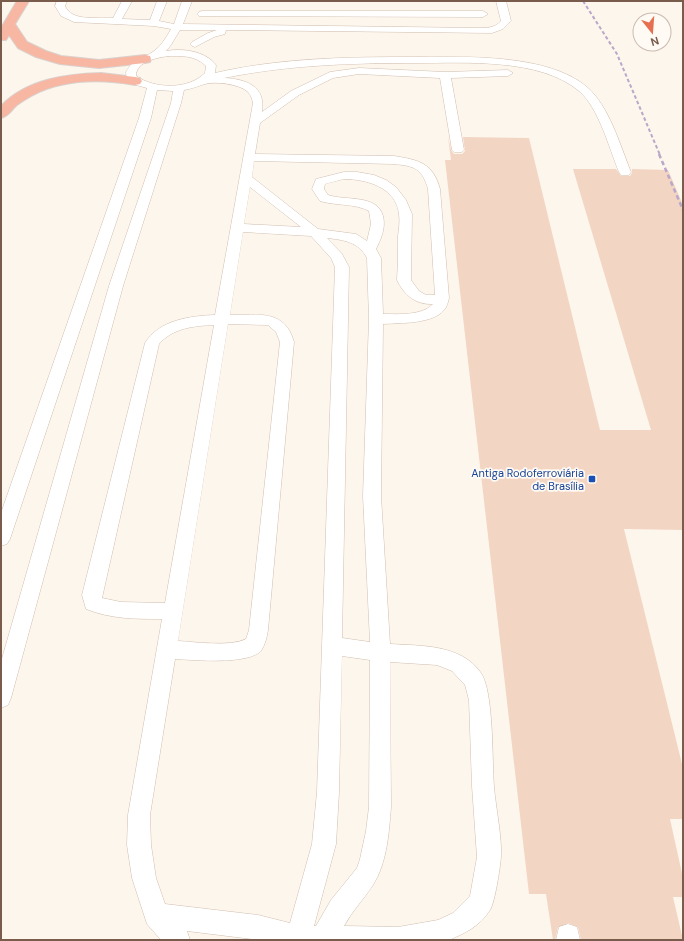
<svg xmlns="http://www.w3.org/2000/svg" width="684" height="941" font-family="'DM Sans',sans-serif">
<style>
.building{fill:#f3d5c3}
.lines{fill:none;stroke-linecap:round;stroke-linejoin:round}
.lane-casing{stroke:#d1beb0;stroke-width:1}
.highway-casing{stroke:#dad1cd;stroke-width:2}
.lane{fill:#fff;fill-rule:evenodd}
.highway{fill:#f7b7a3;fill-rule:evenodd}
.rail-far1{stroke:#b9a8c9;stroke-width:2;stroke-dasharray:3.5 2.5;stroke-linecap:butt}
.rail{stroke:#b9a8c9;stroke-width:2.5;stroke-dasharray:4.5 3;stroke-linecap:butt}
.transit-dot{fill:#1a4fb4;stroke:#fffaf3;stroke-width:1.5}
.labels{text-anchor:middle;dominant-baseline:central;stroke-width:3.5;stroke-linejoin:round;paint-order:stroke}
.transit-label{font-size:11px;fill:#164399;stroke:#fffaf3;text-anchor:end}
</style>
<rect width="100%" height="100%" fill="#fdf6ec"/>
<path class="building" d="M448 137 451 150 454 154H462L465 151 463 137 529 138 600 430H651L573 169H616L621 176H630L632 173V169L668 170 683 205V530L624 529 683 768V819H670L683 878V897H673L683 940H581L578 927 568 923 558 927 555 940H553L546 894H529L445 160H451Z"/>
<g class="lines">
<defs>
<path id="lane" d="M57 1H67L65 6C72 22 97 17 113 18L122 1H132L122 19 150 20 157 1H167L159 21 174 24 182 1H192L183 24 478 28C487 28 495 28 501 21L496 1H506L511 21 503 29 492 33 226 30 225 34 214 37 195 47 192 46 190 44 192 42 208 33 217 30H180L171 45 166 51C183 48 205 51 216 65L215 73C280 58 347 57 414 57 463 57 547 53 587 87 609 106 620 145 631 172L629 175H621L619 172C609 148 599 108 579 91 540 58 466 63 417 63 352 63 288 65 224 78 246 79 266 86 262 112L291 91 330 72 359 68 445 72 508 70 513 73 508 76 451 78 464 150 462 152H454L452 150 440 78 359 74 333 78 299 95 260 123 255 154 394 156C419 160 433 163 440 189L449 298C448 302 447 307 444 310 433 324 400 323 383 324L381 496 390 644C421 646 461 644 481 673 494 692 492 762 494 787 496 809 502 837 501 857 500 868 495 902 490 910 479 927 465 933 449 940H260L187 931 190 940H161L147 924 132 878 127 845 128 815 162 619C135 619 111 619 86 609L82 595 145 343C159 320 190 316 215 315L253 103C252 99 251 95 248 92 240 84 215 81 205 84 198 86 191 89 184 90L181 103 123 286 11 698 8 705 1 708V662L109 286 171 103 173 91 157 90 151 118 10 539 7 544 1 546V513L139 118 147 88 136 85 127 79 126 72C135 57 139 61 151 53 160 48 166 38 171 29L154 26 74 22 61 16 55 6ZM168 56C182 56 195 55 206 66L205 73C188 90 155 89 136 76 136 61 157 58 168 56ZM254 161 394 164C414 166 422 168 428 189L435 295H426L419 291 411 280 412 214 406 200 396 187 386 180 374 175 357 172H344L316 179 312 189 320 201C336 206 354 203 369 211L371 224 367 241 356 234 318 229 252 177ZM344 179C366 179 396 187 399 214 400 221 399 229 398 236 398 251 398 265 397 280 404 295 416 305 433 304 422 316 398 314 383 314L381 258 376 249C381 239 386 228 383 216 377 194 346 201 328 195L324 189 325 184ZM250 187 301 227 244 224ZM243 232 311 236 331 258 335 267 317 792 312 844 290 923 258 915 165 904 156 878 151 845 150 815 175 659C194 660 247 665 261 651 265 645 267 637 268 630L294 342C285 309 258 315 230 315ZM327 238C344 240 359 242 367 258L369 319 363 496 370 642 342 638 349 267 342 254ZM228 324 268 325 276 332 280 342 249 630 246 639C231 647 195 642 178 641ZM214 325 165 603 121 602 102 598 159 344C173 328 193 326 214 325ZM342 656 370 660 369 807 366 831 360 859 357 868 331 900 316 926H314L336 844 339 792ZM390 662 437 665 452 671 465 685 469 700 472 786 477 857 470 896 453 913 438 920 398 927 344 926C352 911 364 899 373 885 387 863 389 833 391 807Z
M202 11H483L488 14 483 17 199 16 197 14 199 12Z
M568 924 577 927 580 940H556L559 927Z"/>
<path id="highway" d="M17 1H29L15 24 27 42 46 51 61 56 99 60 145 55 150 56 151 59 150 62 145 63 99 68 60 64 36 57 18 48 9 35 6 40H1V28Z
M101 73 135 77 140 78 142 81 140 84 135 85C101 79 64 79 33 95 28 98 22 101 17 105 11 110 9 116 1 118V106C27 79 66 74 101 73Z"/>
</defs>
<use href="#lane" class="lane-casing"/>
<use href="#highway" class="highway-casing"/>
<use href="#lane" class="lane"/>
<use href="#highway" class="highway"/>
<path class="rail-far1" d="M583 1 617 54 660 155"/>
<path class="rail" d="M659 154 683 210"/>
</g>
<rect class="transit-dot" x="588" y="475" width="8" height="8" rx="2"/>
<g class="labels">
<g class="transit-label">
<text x="584" y="473">Antiga Rodoferroviária<tspan x="584" dy="13">de Brasília</tspan></text>
</g>
</g>
<rect width="684" height="941" fill="none" stroke="#7a5c4d" stroke-width="4"/>
<g transform="translate(652 32) rotate(163)"><circle r="19" fill="#fffaf3" stroke="#cabbb1"/>
<path d="M0-3L7 15L0 10L-7 15Z" fill="#e76f51"/>
<text y="-6" font-size="11" font-weight="bold" text-anchor="middle" fill="#7a5c4d">N</text>
</g>
</svg>
